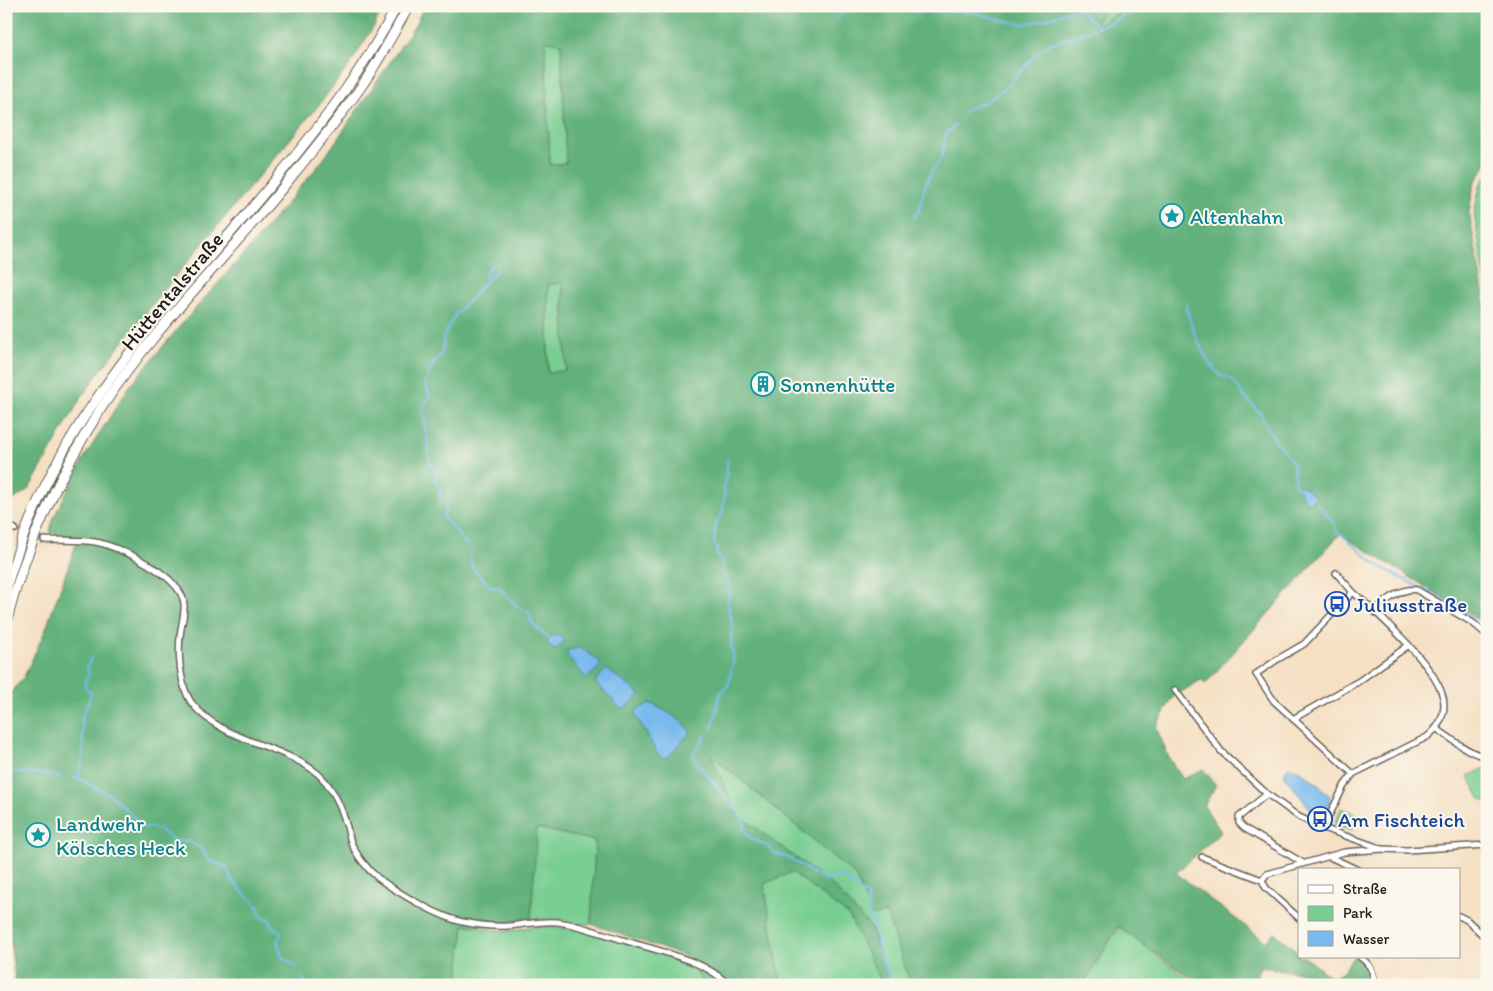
<svg xmlns="http://www.w3.org/2000/svg" width="1493" height="991" font-family="Itim,sans-serif">
<style>
.green{fill:#79ce92;stroke:#4a7557}
.forest{fill:#62b17c;stroke:#3f664c;fill-rule:evenodd}
.water{fill:#78baed;stroke:#4a6b84}
.lines{fill:none;stroke-linecap:round;stroke-linejoin:round}
.stream{stroke:#78baed;stroke-width:2}
.minor-tunnel{stroke:#cab9a2;stroke-width:5;stroke-dasharray:5 2.5;stroke-linecap:butt}
.minor-casing{stroke:#686157;stroke-width:8}
.trunk-casing{stroke:#686157;stroke-width:11}
.minor{stroke:#fff;stroke-width:5}
.trunk{stroke:#fff;stroke-width:9}
.labels{text-anchor:middle;dominant-baseline:central;stroke-width:4;stroke-linejoin:round;paint-order:stroke}
.culture-label{font-size:21px;fill:#0d838f;stroke:#fbf7ec;text-anchor:start}
.street-label{font-size:21px;fill:#1c1c1c;stroke:#fbf7ec}
.transit-label{font-size:21px;fill:#164399;stroke:#fbf7ec;text-anchor:start}
</style>
<rect width="100%" height="100%" fill="#fbf7ec"/>
<filter id="ink" filterUnits="userSpaceOnUse"><feTurbulence type="fractalNoise" baseFrequency=".02" numOctaves="2"/><feDisplacementMap in="SourceGraphic" scale="10" xChannelSelector="R" yChannelSelector="G"/><feConvolveMatrix kernelMatrix="1 2 1 2 8 2 1 2 1" color-interpolation-filters="sRGB"/></filter>
<filter id="wash" filterUnits="userSpaceOnUse"><feTurbulence type="fractalNoise" baseFrequency=".0096" numOctaves="4" result="noise"/><feDisplacementMap in="SourceGraphic" scale="20" xChannelSelector="R" yChannelSelector="G"/><feGaussianBlur stdDeviation="1.12" result="paint"/><feColorMatrix in="noise" values="0 0 0 0 0 0 0 0 0 0 0 0 0 0 0 0 0 1.4 0 .05"/><feComposite in="paint" operator="in"/></filter>
<g filter="url(#wash)">
<rect width="100%" height="100%" fill="#f5e0c4"/>
<path class="green" d="M1104 6H1131L1094 27Z
M545 40 561 42 566 163 550 165Z
M1487 175V291L1474 214 1480 185Z
M563 283 566 371 548 373V285Z
M710 754 855 875 872 916 886 913 911 985H892L870 927 834 887 736 813Z
M1487 767V802L1481 800 1468 776Z
M1341 808 1357 814 1352 830 1335 824Z
M536 828 596 841 591 924H582L557 919H531Z
M792 872 849 916 883 985H778L781 983 764 884Z
M464 925 507 931 536 926 582 929 691 963 704 985H458Z
M1119 927 1195 984 1196 985H1083Z"/>
<path class="forest" d="M6 6H384L374 26 349 66 318 106 164 290 117 349 82 396 29 489 12 501 6 502Z
M424 6H1104L1095 26 1131 6H1487V163L1474 184 1469 212 1487 314V588L1478 619 1340 534 1205 684 1201 680 1173 697 1156 727 1170 760 1183 779 1203 769 1216 785 1204 806 1221 832 1176 873 1266 942 1274 932 1299 953V957H1305L1332 978 1343 972 1353 957C1365 964 1375 971 1364 984L1308 985 1307 973 1259 967 1257 985H1207L1195 981 1118 926 1082 985H911L886 913 872 916 855 875 711 755 736 813 834 887 870 927 892 985H883L849 916 792 872 764 884 781 984 778 985H704L688 957 591 924 595 841 537 828 531 919 491 925H464L458 985H16L6 911V727L8 696 24 677 45 631 78 539 50 532 53 519 84 458 129 387 180 326 250 247 323 160 416 24ZM545 41 561 43 566 163 550 165ZM563 283 566 370 548 373V285ZM606 670 639 693 620 708 608 694 602 690ZM650 703C665 710 677 718 689 728V734L668 757 663 758 645 732 635 713Z"/>
<path class="water" d="M1299 485 1303 486 1316 497 1308 504 1296 487Z
M557 635 564 638V641L556 650 553 649 547 642 551 636Z
M580 648 594 657 601 664C597 669 592 676 585 677L567 655 568 650Z
M606 669 631 687 640 695 624 709 620 708 595 682Z
M650 703C662 709 682 719 690 730L689 734 668 757 663 758 658 755 635 713 641 708Z
M1289 767C1301 767 1320 787 1329 795L1331 801 1326 809 1318 817 1316 816 1285 777C1284 772 1285 769 1289 767Z"/>
<g class="lines">
<path class="stream" d="M898 6 916 11H970L1002 20 1024 24 1043 20 1075 9 1081 11 1097 26
M836 18 854 6
M963 113 968 109 986 102 1009 85 1035 55 1050 43 1064 40 1113 21 1141 6
M913 218 919 211 923 192 931 172 941 159 946 134 956 125
M484 282 487 271 493 265
M1186 305C1191 328 1203 360 1221 376 1233 377 1237 386 1243 395 1248 401 1254 406 1259 412 1265 420 1269 430 1274 439 1280 447 1289 455 1293 464 1295 472 1293 480 1296 487
M1317 504C1323 508 1328 516 1332 521 1336 527 1333 532 1341 534L1375 564 1419 587
M466 544 444 518 443 515 447 510 438 496 440 494 441 490C436 481 432 483 436 471L429 463 427 433 424 428 426 423 424 417 423 406 429 397V393L425 385 428 374 433 364 442 353 444 336 456 314 472 298 484 282 487 281 498 268
M470 551 472 567 489 585 495 588 499 586C507 595 517 610 530 612 527 623 541 631 549 638
M1422 588 1457 607 1473 619H1482L1484 620 1487 626
M712 728 716 714 718 701 721 692 728 686 734 658 731 646V634L733 630 731 618 729 611 728 603 730 589 729 583 724 575 722 563 717 556V548L714 542 716 523 723 512 725 478C728 473 726 467 728 459
M706 735 692 756 743 819 745 825 742 828 751 838 769 847 774 853 791 859 826 881 841 875 866 896 873 927 883 961 893 985
M6 773C25 771 44 773 62 778
M73 777H76L112 796 143 827 159 829 174 841H188L202 849 208 860 226 867 233 882 258 907 261 917 269 919 272 926 282 933 277 941 282 957 296 967
M78 778C79 770 82 765 83 757L82 718 91 694 85 687V682L89 674 87 667 91 658
M303 978 307 985"/>
</g>
</g>
<g filter="url(#ink)">
<g class="lines">
<path class="minor-tunnel" d="M15 529 44 540"/>
<defs>
<path id="minor" d="M6 525 15 529
M44 540C61 541 78 539 95 542 119 546 182 576 184 604 185 614 181 626 180 636 178 655 180 686 191 702 219 741 282 744 317 773 332 786 341 806 346 824 348 830 349 836 351 842 356 855 367 869 378 878 398 893 439 917 463 922 478 925 493 927 508 926 525 925 541 920 558 922 579 925 600 933 620 939 650 949 708 960 728 985
M1336 573 1353 592 1304 644 1278 659 1256 674 1274 701 1353 774
M1374 611C1385 602 1401 587 1417 590L1473 623 1487 635
M1175 690 1221 751 1267 794 1299 817 1323 828 1380 848
M1293 719 1359 681 1409 645
M1437 729C1448 736 1475 759 1487 755
M1267 794 1239 817V823L1244 828 1303 863
M1323 828 1344 786 1353 774 1427 737C1437 729 1444 719 1444 704 1443 671 1378 614 1353 592
M1202 857 1262 880
M1330 857 1358 870
M1459 916 1467 920 1487 939
M1299 918 1266 888 1262 880 1267 874 1344 852 1383 849 1407 850 1487 845
M1360 957C1372 966 1373 971 1375 985"/>
<path id="trunk" d="M6 588C14 562 22 537 33 513 49 474 71 436 95 401 148 321 216 253 276 179 321 125 364 69 397 6
M6 623C26 546 59 474 102 407 155 327 224 260 284 186 311 153 339 119 363 84 380 59 394 32 409 6"/>
</defs>
<use href="#minor" class="minor-casing"/>
<use href="#trunk" class="trunk-casing"/>
<use href="#minor" class="minor"/>
<use href="#trunk" class="trunk"/>
</g>
</g>
<defs>
<symbol id="sight-ring" viewBox="-11 -11 22 22"><circle r="9.5" fill="#fbf7ec" stroke="#0f9aa8" stroke-width="1.5"/><path d="M0-6L1.8-2.2L6-1.7L2.9 1.2L3.7 5.4L0 3.3L-3.7 5.4L-2.9 1.2L-6-1.7L-1.8-2.2Z" fill="#0f9aa8"/></symbol>
<symbol id="building-ring" viewBox="-11 -11 22 22"><circle r="9.5" fill="#fbf7ec" stroke="#0f9aa8" stroke-width="1.5"/><path d="M-4-6H4V6H1V3H-1V6H-4ZM-2.5-4.3h1.7v1.8h-1.7ZM.8-4.3h1.7v1.8H.8ZM-2.5-1h1.7V.8h-1.7ZM.8-1h1.7V.8H.8Z" fill="#0f9aa8"/></symbol>
<symbol id="bus-ring" viewBox="-11 -11 22 22"><circle r="9.5" fill="#fbf7ec" stroke="#1a4fb4" stroke-width="1.5"/><path d="M-5-6H5V4H4V6H2V4H-2V6H-4V4H-5ZM-3.5-4V0h7V-4ZM-3.5 1.2v1.5H-2V1.2ZM2 1.2v1.5H3.5V1.2Z" fill="#1a4fb4"/></symbol>
</defs>
<g fill-rule="evenodd">
<use href="#sight-ring" x="1158" y="202" width="28" height="28"/>
<use href="#building-ring" x="749" y="370" width="28" height="28"/>
<use href="#bus-ring" x="1323" y="590" width="28" height="28"/>
<use href="#bus-ring" x="1306" y="805" width="28" height="28"/>
<use href="#sight-ring" x="24" y="821" width="28" height="28"/>
</g>
<g class="labels">
<g class="culture-label">
<text x="1190" y="216">Altenhahn</text>
<text x="780" y="384">Sonnenhütte</text>
<text x="56" y="823">Landwehr<tspan x="56" dy="24">Kölsches Heck</tspan></text>
</g>
<g class="street-label">
<text transform="translate(172 291) rotate(-50)">Hüttentalstraße</text>
</g>
<g class="transit-label">
<text x="1354" y="604">Juliusstraße</text>
<text x="1338" y="819">Am Fischteich</text>
</g>
</g>
<rect width="1493" height="991" fill="none" stroke="#fbf7ec" stroke-width="25"/>
<rect x="1298" y="868" width="162" height="90" fill="#fbf7ec" stroke="#a29f99"/>
<rect x="1308" y="885" width="25" height="8" fill="#ffffff" stroke="#a29f99"/>
<text x="1343" y="894" font-size="15" fill="#1c1c1c">Straße</text>
<rect x="1308" y="906" width="25" height="15" fill="#79ce92" stroke="#a29f99"/>
<text x="1343" y="918" font-size="15" fill="#1c1c1c">Park</text>
<rect x="1308" y="931" width="25" height="15" fill="#78baed" stroke="#a29f99"/>
<text x="1343" y="944" font-size="15" fill="#1c1c1c">Wasser</text>
</svg>
